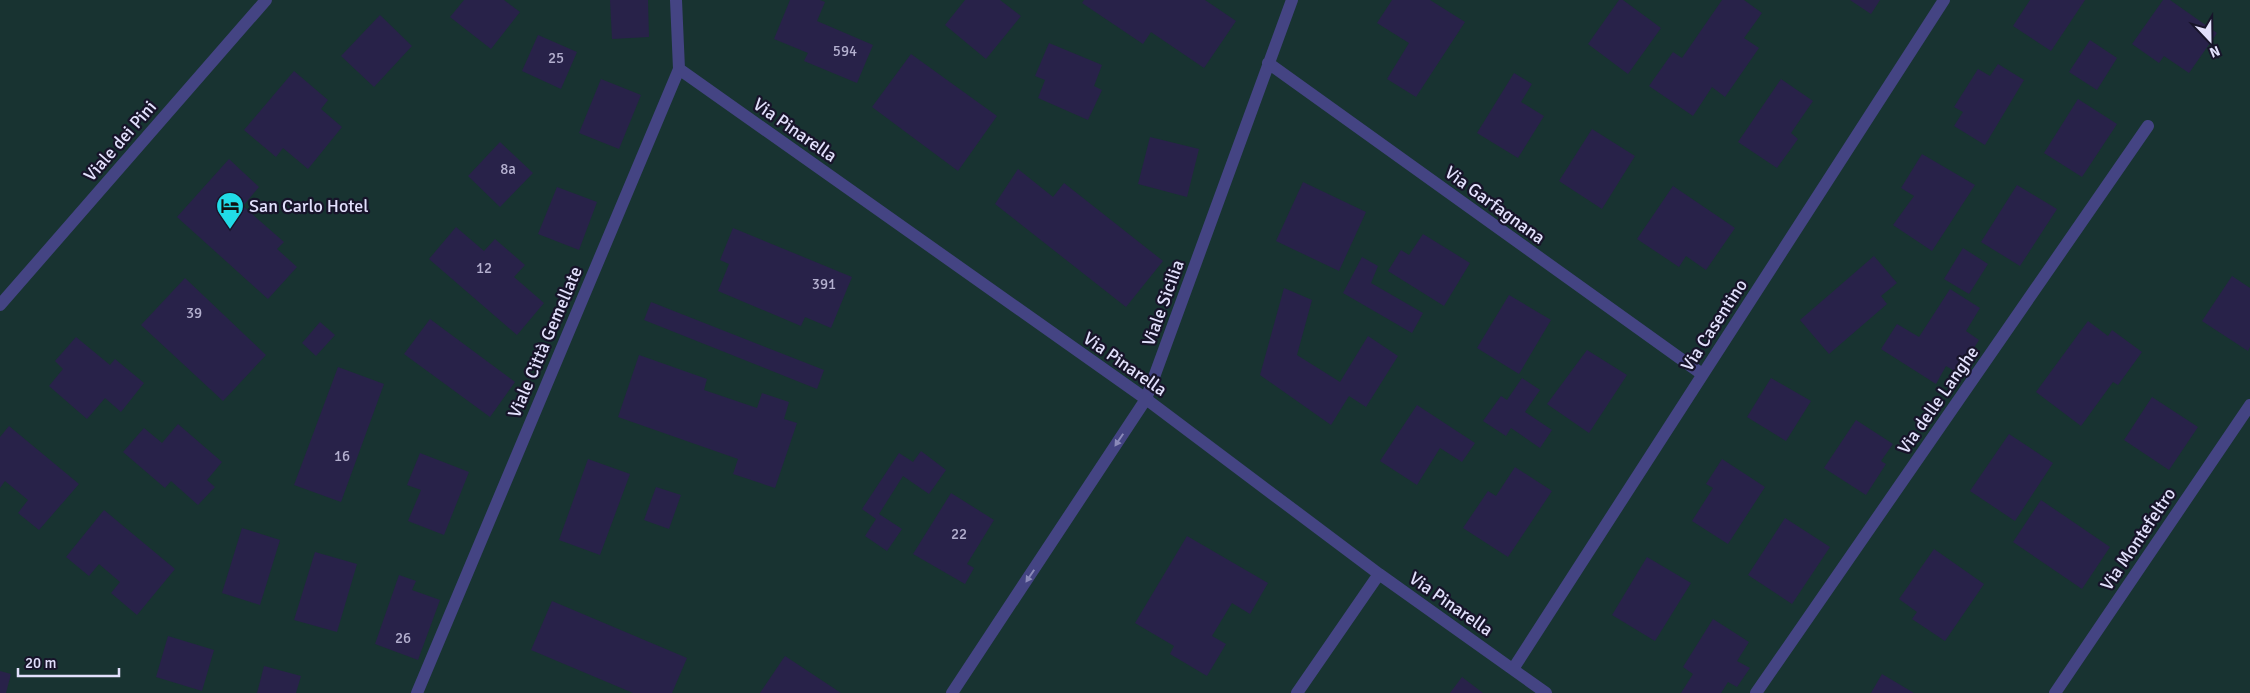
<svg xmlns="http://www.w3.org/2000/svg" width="2250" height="693" font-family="Signika,sans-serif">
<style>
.green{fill:#183331}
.building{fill:#282249}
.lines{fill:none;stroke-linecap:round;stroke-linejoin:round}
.minor{stroke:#444483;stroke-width:12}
.oneway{fill:#8b8ab9}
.labels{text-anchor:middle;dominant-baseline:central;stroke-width:4.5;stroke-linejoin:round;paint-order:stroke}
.number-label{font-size:15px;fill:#b4b0cf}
.street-label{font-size:18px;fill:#e2e0fc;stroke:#17142a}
.poi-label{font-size:18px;fill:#e2e0fc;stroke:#17142a;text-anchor:start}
</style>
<rect width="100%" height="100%" fill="#17142a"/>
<path class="green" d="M0 0H2250V693H0Z"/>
<path class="building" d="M464 0H504L520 12 491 49 450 17Z
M610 0H648L649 37 612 39Z
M790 0H820L825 2 817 21 873 45 857 83 804 61 808 53 774 39Z
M965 0H1000L1021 16 986 59 945 25Z
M1084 0H1205L1236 21 1204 68 1151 32 1143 44 1082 3Z
M1392 0H1430L1465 22 1416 97 1387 79 1409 43 1377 23Z
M1619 0H1623L1661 28 1628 74 1588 44Z
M1722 0H1744L1762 13 1744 38 1759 48 1725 97 1712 87 1693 116 1649 86 1673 52 1682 58Z
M1850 0H1880L1871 14Z
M2030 0H2085L2051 51 2013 26Z
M2163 0H2170L2217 33 2189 73 2164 56 2159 63 2132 44Z
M380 15 412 46 374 87 341 56Z
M538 35 577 52 561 89 522 71Z
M2090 40 2117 58 2097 90 2069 72Z
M1049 43 1102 65 1094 86 1102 90 1088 120 1038 98 1045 80 1035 76Z
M911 54 997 116 958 171 872 107Z
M1998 64 2024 80 1985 145 1954 126 1963 112 1954 107 1978 69 1990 76Z
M294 71 328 100 321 109 342 127 308 169 283 148 276 157 244 130Z
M1514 73 1532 84 1521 102 1544 116 1518 158 1477 133Z
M601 79 641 95 619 149 579 133Z
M1781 79 1813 101 1791 133 1798 139 1777 168 1738 142Z
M2078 99 2117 124 2082 177 2044 153Z
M1592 129 1635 156 1602 209 1559 181Z
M1150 137 1199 149 1187 197 1138 184Z
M500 142 533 173 500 207 468 176Z
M1922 154 1975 185 1932 251 1893 225 1914 196 1901 188Z
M229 159 259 187 243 206 284 242 277 249 297 267 268 299 177 217Z
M1018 169 1053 197 1064 183 1163 261 1126 307 995 204Z
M1303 182 1366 212 1339 271 1276 241Z
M2017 185 2057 209 2020 266 1981 242Z
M1673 186 1735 228 1706 270 1686 256 1679 267 1637 239Z
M557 187 597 202 579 250 538 234Z
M456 227 484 251 495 239 525 265 514 277 544 303 517 335 429 259Z
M733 228 852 277 831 328 805 317 801 326 718 291 729 264 720 260Z
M1423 234 1470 263 1444 306 1388 271 1401 250 1409 255Z
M1963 248 1988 264 1969 294 1944 279Z
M1874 256 1897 283 1881 296 1887 304 1829 354 1800 320Z
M1362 257 1378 266 1371 283 1423 313 1412 333 1343 293Z
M2232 276 2250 288V347L2248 351 2202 321Z
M185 278 266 355 223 401 141 325Z
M1284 288 1312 300 1297 355 1340 382 1368 336 1398 356 1366 407 1349 396 1331 425 1260 375Z
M1950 289 1980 308 1966 331 1979 340 1958 373 1946 366 1936 384 1881 349 1897 324 1919 337Z
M1509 295 1551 320 1519 374 1477 348Z
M651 302 824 370 817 389 644 320Z
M430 319 515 382 490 417 404 354Z
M2088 321 2108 336 2112 330 2142 352 2118 385 2113 382 2081 426 2036 392Z
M320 322 335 335 316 356 302 343Z
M76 337 110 365 115 359 144 383 121 412 105 398 87 419 49 386 63 369 55 361Z
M1587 350 1627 375 1589 433 1547 404Z
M639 355 707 379 704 390 757 408 762 393 789 402 784 419 797 423 775 488 733 474 738 459 618 417Z
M338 367 384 384 341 502 294 485Z
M1522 378 1540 390 1525 412 1552 430 1540 448 1511 428 1506 436 1483 421 1501 396 1507 400Z
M1771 378 1811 401 1786 441 1747 417Z
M2152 397 2198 427 2169 470 2124 440Z
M1417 405 1475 443 1462 462 1440 448 1417 485 1380 461Z
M1856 420 1893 444 1881 461 1886 464 1866 495 1824 468Z
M178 424 222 462 207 480 215 487 198 505 171 481 165 488 123 452 144 428 162 443Z
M9 426 79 484 39 530 18 513 28 500 5 481 0 488V437Z
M2009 434 2053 463 2015 521 1970 491Z
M921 451 946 470 929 494 903 476 879 514 902 529 887 551 865 536 876 519 862 509 899 453 913 462Z
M420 453 469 472 444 535 408 521 421 490 407 485Z
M588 459 630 474 600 555 559 540Z
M1722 459 1765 487 1728 544 1692 521 1713 488 1706 484Z
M1515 467 1552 491 1508 557 1463 528 1488 491 1496 496Z
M656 487 681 495 669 529 644 520Z
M951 493 994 520 967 564 974 568 965 584 913 554Z
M2041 500 2110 547 2082 589 2013 542Z
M104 510 175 569 137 615 111 593 120 582 99 564 89 576 66 557Z
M1785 518 1830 547 1792 604 1748 575Z
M242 528 280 540 260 605 222 593Z
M1187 536 1268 583 1250 614 1232 603 1212 636 1226 644 1207 676 1170 654 1174 646 1135 623Z
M1934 549 1984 584 1945 641 1912 619 1917 612 1899 599Z
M315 552 357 564 337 632 294 620Z
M1647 557 1691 583 1655 641 1612 615Z
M399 575 416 581 412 590 440 600 418 660 375 644Z
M552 601 687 658 672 693H633L531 650Z
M1713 619 1749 642 1737 661 1750 668 1737 687 1728 682 1721 693H1681L1693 674 1683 667Z
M168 636 214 650 202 691 156 677Z
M785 656 841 693H760Z
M264 666 301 676 296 693H257Z
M0 671 11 674 6 693H0Z
M1882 674 1914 693H1871Z
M1462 677 1483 693H1450Z"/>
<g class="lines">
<path class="minor" d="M1268 63 1702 374
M679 69 1146 399 1379 574 1546 693
M0 305 266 0
M1513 669 1944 0
M417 693 679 69 676 0
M952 693 1146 399 1292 0
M1297 693 1379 574
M1756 693 2148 126
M2055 693 2250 405"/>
</g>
<defs><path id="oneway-solid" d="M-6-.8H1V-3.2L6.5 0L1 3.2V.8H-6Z" transform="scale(1.25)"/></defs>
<g class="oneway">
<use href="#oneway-solid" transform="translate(1119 440) rotate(124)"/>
<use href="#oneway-solid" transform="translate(1030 576) rotate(124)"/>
</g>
<defs>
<symbol id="hotel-pin" viewBox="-11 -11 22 30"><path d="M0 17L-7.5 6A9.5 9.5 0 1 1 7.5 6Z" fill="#21dbe7" stroke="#17142a"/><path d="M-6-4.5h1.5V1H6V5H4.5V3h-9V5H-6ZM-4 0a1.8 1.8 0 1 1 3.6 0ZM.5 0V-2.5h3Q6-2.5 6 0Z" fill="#111"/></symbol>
</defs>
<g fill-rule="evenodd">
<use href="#hotel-pin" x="214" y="190" width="32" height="43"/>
</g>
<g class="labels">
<g class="number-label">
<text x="845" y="51">594</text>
<text x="556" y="58">25</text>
<text x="508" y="169">8a</text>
<text x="484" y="268">12</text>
<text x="824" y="284">391</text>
<text x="194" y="313">39</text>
<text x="342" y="456">16</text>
<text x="959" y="534">22</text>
<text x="403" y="638">26</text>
</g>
<g class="street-label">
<text transform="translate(795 130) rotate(35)">Via Pinarella</text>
<text transform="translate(120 141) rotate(-49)">Viale dei Pini</text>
<text transform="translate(1495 205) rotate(36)">Via Garfagnana</text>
<text transform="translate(1163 303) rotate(-70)">Viale Sicilia</text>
<text transform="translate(1714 325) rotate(-57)">Via Casentino</text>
<text transform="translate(545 342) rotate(-67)">Viale Città Gemellate</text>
<text transform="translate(1125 364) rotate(35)">Via Pinarella</text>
<text transform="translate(1938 400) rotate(-55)">Via delle Langhe</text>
<text transform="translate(2138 539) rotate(-56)">Via Montefeltro</text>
<text transform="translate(1451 604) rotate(35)">Via Pinarella</text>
</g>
<g class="poi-label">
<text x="249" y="206">San Carlo Hotel</text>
</g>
</g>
<g transform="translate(2210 40) rotate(158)" stroke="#17142a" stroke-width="4" paint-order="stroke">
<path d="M0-4L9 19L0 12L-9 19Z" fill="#e2e0fc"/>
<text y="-8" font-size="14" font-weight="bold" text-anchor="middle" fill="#e2e0fc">N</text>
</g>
<path d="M18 668v8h101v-8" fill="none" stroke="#e2e0fc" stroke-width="2.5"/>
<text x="25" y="668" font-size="15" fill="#e2e0fc" stroke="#17142a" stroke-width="4" paint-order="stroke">20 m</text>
</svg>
